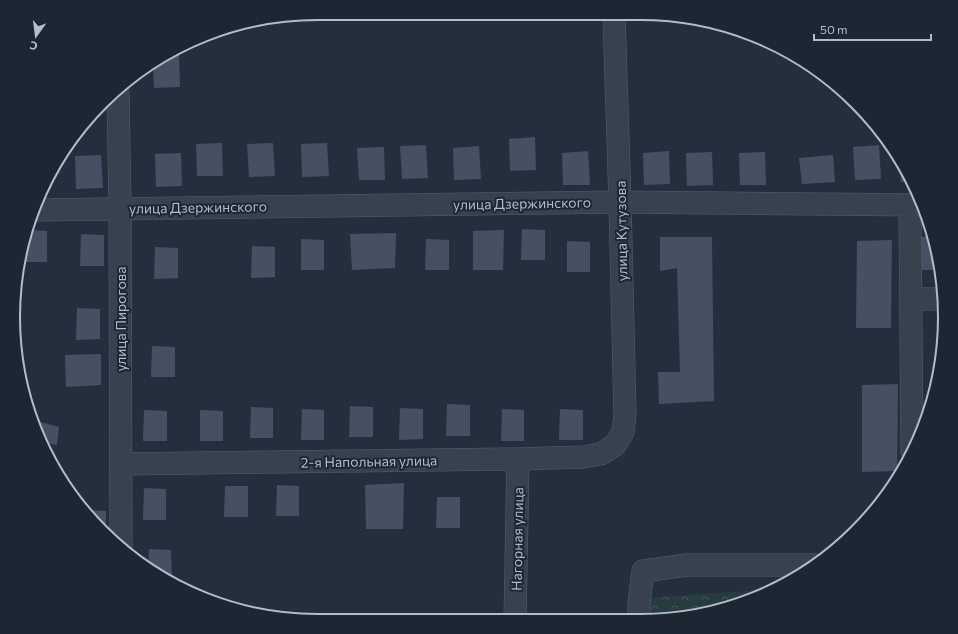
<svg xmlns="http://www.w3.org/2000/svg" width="958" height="634" font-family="Commissioner,sans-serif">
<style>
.forest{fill:url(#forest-crowns)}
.building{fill:#455162}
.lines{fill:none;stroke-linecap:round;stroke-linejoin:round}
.minor-casing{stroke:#565f6c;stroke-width:23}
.minor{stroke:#38414e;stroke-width:22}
.labels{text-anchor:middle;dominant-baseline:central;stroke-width:4;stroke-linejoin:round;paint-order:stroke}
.street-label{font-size:14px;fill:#b4bcc9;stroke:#1d2633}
.rim{fill:none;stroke:#b4bcc9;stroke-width:2}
</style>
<defs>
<pattern id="forest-crowns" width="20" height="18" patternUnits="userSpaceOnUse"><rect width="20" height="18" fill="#263c3f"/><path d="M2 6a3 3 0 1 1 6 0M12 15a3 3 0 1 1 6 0" fill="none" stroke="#435659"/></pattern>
</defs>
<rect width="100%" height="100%" fill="#242f3e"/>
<path class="forest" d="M775 589 758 598 701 615 648 620V598Z"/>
<path class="building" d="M168 54H179L180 87 154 88 153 62Z
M535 137 536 170 510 171 509 139Z
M222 143 223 176H197L196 144Z
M273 143 275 176 249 177 247 144Z
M327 143 329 176 302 177 301 144Z
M426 145 428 178 402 179 400 146Z
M879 145 881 179 855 180 853 147Z
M479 146 481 179 454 180 453 148Z
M384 147 385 180H359L357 148Z
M588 151 590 185H563L562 153Z
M669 151 670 184 644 185 643 153Z
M712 152 713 185 687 186 686 153Z
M765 152 766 185H740L739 153Z
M181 153 182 186 156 187 155 154Z
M101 155 103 188 76 189 75 156Z
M833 155 835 182 802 184 799 158Z
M900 159 908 175 912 182H901Z
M522 229 545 230V260H521Z
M29 230 47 231V262H23L24 255Z
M504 230 503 270H473V231Z
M396 233 395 268 352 270 350 234Z
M81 234 104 235V266H80Z
M933 236 939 257 940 270H921L920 237Z
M660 237H712L714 401 659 404 658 372H680L677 268 660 271Z
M301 239 324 240V270H301Z
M426 239 449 240V270H425Z
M892 240 891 328H856L857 241Z
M567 241 590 242V272H567Z
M252 246 275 247V277L251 278Z
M155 247 178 248V278L154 279Z
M77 308 100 309V339L76 340Z
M152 346 175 347V377H151Z
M101 354V385L66 387 65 355Z
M898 384 897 471 862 472V385Z
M447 404 470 405V436H446Z
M350 406 373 407V437H349Z
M251 407 273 408V438H250Z
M400 408 423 409V439L399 440Z
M302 409 324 410V440H301Z
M502 409 524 410V441H501Z
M560 409 583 410V440H559Z
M144 410 167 411V441H143Z
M200 410 223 411V441H200Z
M36 421 59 427 57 445 44 442Z
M404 483 403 529H366L365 485Z
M277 485 299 486V516H276Z
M225 486H248V517H224Z
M144 488 166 489V520H143Z
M437 497H460V528H436Z
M85 510 106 511V535L102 532Z
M149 549 171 550 172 581 148 565Z"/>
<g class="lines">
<defs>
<path id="minor" d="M118 92 120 208 121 546
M910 205 912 451
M34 210 620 202 923 205
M911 299H943
M121 464 518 459 583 457 601 454 615 445 623 432 625 414 620 202 614 15
M515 620 518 459
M639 621V603L643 571 687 565H815"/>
</defs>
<use href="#minor" class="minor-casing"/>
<use href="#minor" class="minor"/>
</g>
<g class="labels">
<g class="street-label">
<text transform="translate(522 203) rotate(-1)">улица Дзержинского</text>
<text transform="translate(198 207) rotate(-1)">улица Дзержинского</text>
<text transform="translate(621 231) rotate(-91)">улица Кутузова</text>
<text transform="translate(120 319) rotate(-90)">улица Пирогова</text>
<text transform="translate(369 461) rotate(-1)">2-я Напольная улица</text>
<text transform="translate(517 539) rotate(-89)">Нагорная улица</text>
</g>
</g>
<path d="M0 0H958V634H0ZM317 20H641A297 297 0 0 1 938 317V317A297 297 0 0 1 641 614H317A297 297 0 0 1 20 317V317A297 297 0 0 1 317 20Z" fill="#1d2633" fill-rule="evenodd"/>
<path class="rim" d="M317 20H641A297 297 0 0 1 938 317V317A297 297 0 0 1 641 614H317A297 297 0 0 1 20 317V317A297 297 0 0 1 317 20Z"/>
<g transform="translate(36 36) rotate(194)" stroke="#1d2633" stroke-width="3" paint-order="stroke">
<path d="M0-3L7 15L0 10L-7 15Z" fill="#b4bcc9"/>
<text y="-6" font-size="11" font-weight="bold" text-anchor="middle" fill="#b4bcc9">С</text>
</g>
<path d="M814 34v6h117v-6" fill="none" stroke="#b4bcc9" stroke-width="2"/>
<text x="820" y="34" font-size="12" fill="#b4bcc9" stroke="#1d2633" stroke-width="3" paint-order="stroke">50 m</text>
</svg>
